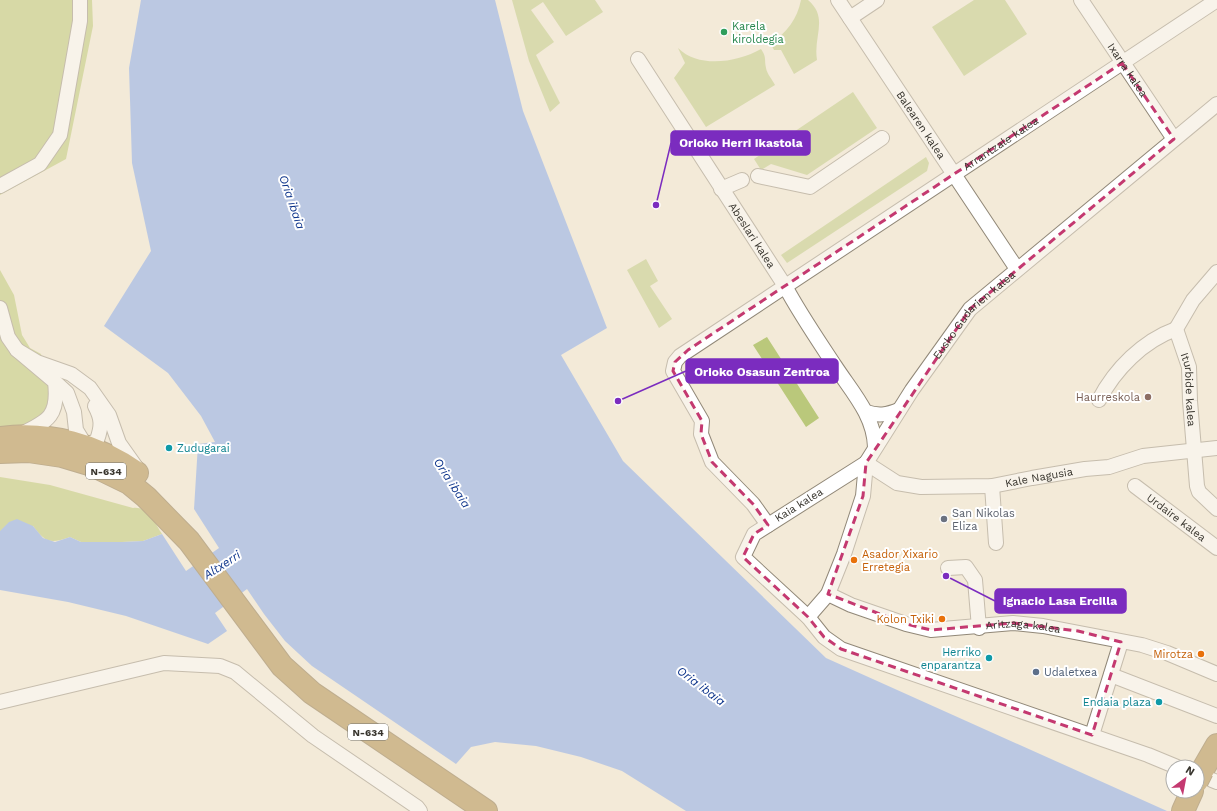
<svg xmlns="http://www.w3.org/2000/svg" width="1217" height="811" font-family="'Work Sans',sans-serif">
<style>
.green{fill:#bac87b}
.forest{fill:#b7c668}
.water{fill:#79a1ed}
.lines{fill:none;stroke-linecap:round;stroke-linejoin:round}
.street-casing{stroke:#918878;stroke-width:16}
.highway-casing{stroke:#806635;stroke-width:24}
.street{stroke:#fff;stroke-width:14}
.highway{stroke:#a78039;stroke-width:22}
.highway-bridge-casing{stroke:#806635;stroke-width:24;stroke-linecap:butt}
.highway-bridge{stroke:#a78039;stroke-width:22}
.marked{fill:none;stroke:#c43970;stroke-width:3;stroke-dasharray:8 5;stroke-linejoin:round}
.leisure-dot{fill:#2e9e5b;stroke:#fff;stroke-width:1.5}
.education-dot{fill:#8d6e63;stroke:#fff;stroke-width:1.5}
.culture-dot{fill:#0f9aa8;stroke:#fff;stroke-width:1.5}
.worship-dot{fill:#6b7280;stroke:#fff;stroke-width:1.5}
.food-dot{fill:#e8710a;stroke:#fff;stroke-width:1.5}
.service-dot{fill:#5c6f8a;stroke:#fff;stroke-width:1.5}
.labels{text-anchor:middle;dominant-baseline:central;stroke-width:4;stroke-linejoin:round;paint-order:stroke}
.shield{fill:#fff;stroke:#74726d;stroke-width:1}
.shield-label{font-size:10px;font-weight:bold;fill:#38352e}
.leisure-label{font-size:11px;fill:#27864d;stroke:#fff;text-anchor:start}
.street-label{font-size:11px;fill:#38352e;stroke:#fff}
.education-label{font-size:11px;fill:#785e54;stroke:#fff;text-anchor:end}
.culture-label{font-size:11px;fill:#0d838f;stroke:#fff;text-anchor:end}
.worship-label{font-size:11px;fill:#5b616d;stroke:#fff;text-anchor:start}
.food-label{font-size:11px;fill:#c56008;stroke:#fff;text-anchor:end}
.service-label{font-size:11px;fill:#4e5e75;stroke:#fff;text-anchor:start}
.water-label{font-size:12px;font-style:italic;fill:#0d348b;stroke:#fff}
.leader{fill:none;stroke:#7b2cbf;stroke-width:1.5}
.callout-dot{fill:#7b2cbf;stroke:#fff;stroke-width:1.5}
.callout{fill:#7b2cbf;stroke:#7b2cbf;stroke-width:1.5}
.callout-label{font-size:12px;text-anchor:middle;font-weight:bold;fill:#fff}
</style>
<rect width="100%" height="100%" fill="#f3ead8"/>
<path class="green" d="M512 0H595L603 12 566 36 543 2 531 10 554 42 536 55 560 103 550 112 529 61Z
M801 0H808C829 18 813 36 817 60L794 74 781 50H774L771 44C787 31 797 20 801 0Z
M974 0H1005L1027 34 964 76 932 27Z
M678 48C699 69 738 62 761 49 767 58 764 59 766 68 767 74 772 79 775 85L706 127 674 78 685 63Z
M853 92 877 128 807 175 771 164 761 170 754 159Z
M926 157 929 163 927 171 787 263 781 255Z
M646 259 658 281 650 286 672 319 659 328 627 270Z
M767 337 819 418 806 427 753 345Z"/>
<path class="forest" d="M0 0H92L93 26 66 159 0 195Z
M0 270 14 295 22 335 30 348 41 354C47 378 60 406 34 422 25 428 10 429 0 431Z
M0 477 50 485 133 508C148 506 155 523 162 534L143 541 122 542H81L70 537C50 544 46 543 33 526L0 531Z"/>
<path class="water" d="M141 0H495L523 111 607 328 561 355 623 461 826 658 1167 811H686L622 771 581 757 536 746 495 742 471 747 456 764 312 666 285 641 264 614 247 589 215 613 227 631 208 644 126 616 68 602 0 590V531L9 522 17 519 33 526 43 538 55 542 70 537 81 542H122L143 541 162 534 186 571 219 548 194 509 198 444 215 442 201 416 168 373 104 326 151 251 132 163 129 68Z"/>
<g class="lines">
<defs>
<g id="street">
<path id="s1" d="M838 0 1017 269"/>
<path id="s2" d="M1081 0 1174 139"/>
<path d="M850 18 877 0"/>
<path id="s3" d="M638 59 785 286C800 314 818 340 835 366 852 392 874 415 875 447"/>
<path d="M758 176 810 187 882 138"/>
<path d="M0 186 40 164 60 135 80 21V0"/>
<path d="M721 189 742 180"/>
<path id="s4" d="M1217 272 1193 300 1176 329 1189 367 1190 401 1197 486 1199 492 1217 509"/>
<path d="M0 308 8 337 17 350 55 382C59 415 49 421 21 434"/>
<path d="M17 350 37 362 71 374 90 388 109 415 119 443 136 467"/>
<path d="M55 382 67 393 74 412 76 430 87 448"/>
<path d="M1099 400C1115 369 1143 341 1176 329"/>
<path d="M866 412C878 416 887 415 899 410"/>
<path d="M83 448 97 440C102 426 102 419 95 406"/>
<path d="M866 463 754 534 743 557 808 617 824 637 841 649 1148 755 1177 767"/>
<path id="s5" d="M866 463 897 483 921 487 992 486 1032 478 1085 469 1109 467 1143 456 1217 448"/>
<path d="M992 486 996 543"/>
<path id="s6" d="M1135 486 1217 548"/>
<path id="s7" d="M768 525 753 504 712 462 701 434 702 421 673 371 675 362 680 356 1217 0"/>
<path d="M948 568 966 567 975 580 979 628"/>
<path id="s8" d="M828 594 851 605 906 624 931 630 1013 623 1043 626 1142 645 1167 653 1217 674"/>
<path id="s9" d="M808 617 828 594 844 554 863 496 866 463 912 390 970 309 1217 104"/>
<path d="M1111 675 1217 716"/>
<path d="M0 702 164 663 220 666 235 672 313 736 417 807 420 811"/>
<path d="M1092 735 1121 642"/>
<path d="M1212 780 1217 782"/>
</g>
<path id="highway" d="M0 438C48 431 98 445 137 473
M0 452 28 451 62 456 92 465 129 483 146 497 189 541 282 666 312 693 486 811
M1202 771 1217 745
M1183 811 1192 791"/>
</defs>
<use href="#street" class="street-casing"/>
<use href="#highway" class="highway-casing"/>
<use href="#street" class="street"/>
<use href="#highway" class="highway"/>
<defs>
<path id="highway-bridge" d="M1197 781 1202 771"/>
</defs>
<use href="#highway-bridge" class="highway-bridge-casing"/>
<use href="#highway-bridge" class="highway-bridge"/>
</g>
<path d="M0 0H1217V811H0ZM1122 63 1174 139 970 309 866 463 863 496 828 594 906 624 931 630 1013 623 1078 631 1121 642 1092 735 841 649 824 637 808 617 743 557 754 534 768 525 753 504 712 462 701 434 702 421 673 371 675 362 688 350Z" fill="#f3ead8" fill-opacity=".55" fill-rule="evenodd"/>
<path class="marked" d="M1122 63 1174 139 970 309 866 463 863 496 828 594 906 624 931 630 1013 623 1078 631 1121 642 1092 735 841 649 824 637 808 617 743 557 754 534 768 525 753 504 712 462 701 434 702 421 673 371 675 362 688 350Z"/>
<circle class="leisure-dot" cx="724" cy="32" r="4"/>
<circle class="education-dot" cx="1148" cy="397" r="4"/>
<g class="culture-dot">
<circle cx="169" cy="448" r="4"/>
<circle cx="989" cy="658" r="4"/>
<circle cx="1159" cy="702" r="4"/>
</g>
<circle class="worship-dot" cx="944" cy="519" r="4"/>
<g class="food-dot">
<circle cx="854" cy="560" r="4"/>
<circle cx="942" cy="619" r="4"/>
<circle cx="1201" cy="654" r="4"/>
</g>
<circle class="service-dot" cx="1036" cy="672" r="4"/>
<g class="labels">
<g class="shield">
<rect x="86" y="463" width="40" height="16" rx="3"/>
<rect x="348" y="724" width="40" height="16" rx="3"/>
</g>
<g class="shield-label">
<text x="106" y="471">N-634</text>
<text x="368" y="732">N-634</text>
</g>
<g class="leisure-label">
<text x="732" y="26">Karela<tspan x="732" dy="13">kiroldegia</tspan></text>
</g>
<g class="street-label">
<text stroke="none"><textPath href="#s2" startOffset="84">Ixarra kalea</textPath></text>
<text stroke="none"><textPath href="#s1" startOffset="150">Balearen kalea</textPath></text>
<text stroke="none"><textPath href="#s7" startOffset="587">Arrantzale kalea</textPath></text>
<text stroke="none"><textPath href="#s3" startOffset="210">Abeslari kalea</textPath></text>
<text stroke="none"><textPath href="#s9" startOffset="352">Eusko Gudarien kalea</textPath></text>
<text stroke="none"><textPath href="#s4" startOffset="133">Iturbide kalea</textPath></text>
<text stroke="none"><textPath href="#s5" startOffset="180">Kale Nagusia</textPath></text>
<text transform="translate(799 505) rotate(-32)">Kaia kalea</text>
<text stroke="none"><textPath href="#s6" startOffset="52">Urdaire kalea</textPath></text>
<text stroke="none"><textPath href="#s8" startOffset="202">Aritzaga kalea</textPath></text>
</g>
<g class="education-label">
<text x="1140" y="397">Haurreskola</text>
</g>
<g class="culture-label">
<text x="177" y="448" text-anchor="start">Zudugarai</text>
<text x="981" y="652">Herriko<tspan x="981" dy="13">enparantza</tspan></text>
<text x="1151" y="702">Endaia plaza</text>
</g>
<g class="worship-label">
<text x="952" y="513">San Nikolas<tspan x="952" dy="13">Eliza</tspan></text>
</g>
<g class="food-label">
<text x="862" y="554" text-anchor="start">Asador Xixario<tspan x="862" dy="13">Erretegia</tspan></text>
<text x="934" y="619">Kolon Txiki</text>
<text x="1193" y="654">Mirotza</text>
</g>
<g class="service-label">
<text x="1044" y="672">Udaletxea</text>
</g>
<g class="water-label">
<text transform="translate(292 202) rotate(71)">Oria ibaia</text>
<text transform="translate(452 483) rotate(57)">Oria ibaia</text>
<text transform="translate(222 565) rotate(-33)">Altxerri</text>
<text transform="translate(701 686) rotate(37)">Oria ibaia</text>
</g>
</g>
<path class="leader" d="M656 205L671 143M618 401L686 371M946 576L995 601"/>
<g class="callout-dot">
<circle cx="656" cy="205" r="4"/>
<circle cx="618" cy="401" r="4"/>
<circle cx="946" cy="576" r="4"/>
</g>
<g class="callout">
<rect x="671" y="131" width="139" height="24" rx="4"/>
<rect x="686" y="359" width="152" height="24" rx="4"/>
<rect x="995" y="589" width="131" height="24" rx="4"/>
</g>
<g class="callout-label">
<text x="741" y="147">Orioko Herri Ikastola</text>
<text x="762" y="376">Orioko Osasun Zentroa</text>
<text x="1060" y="605">Ignacio Lasa Ercilla</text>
</g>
<g transform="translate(1185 779) rotate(32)"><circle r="19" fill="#ffffff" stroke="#afaeab"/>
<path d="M0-3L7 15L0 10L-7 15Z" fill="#c43970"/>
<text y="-6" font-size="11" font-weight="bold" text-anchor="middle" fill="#38352e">N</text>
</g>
</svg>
